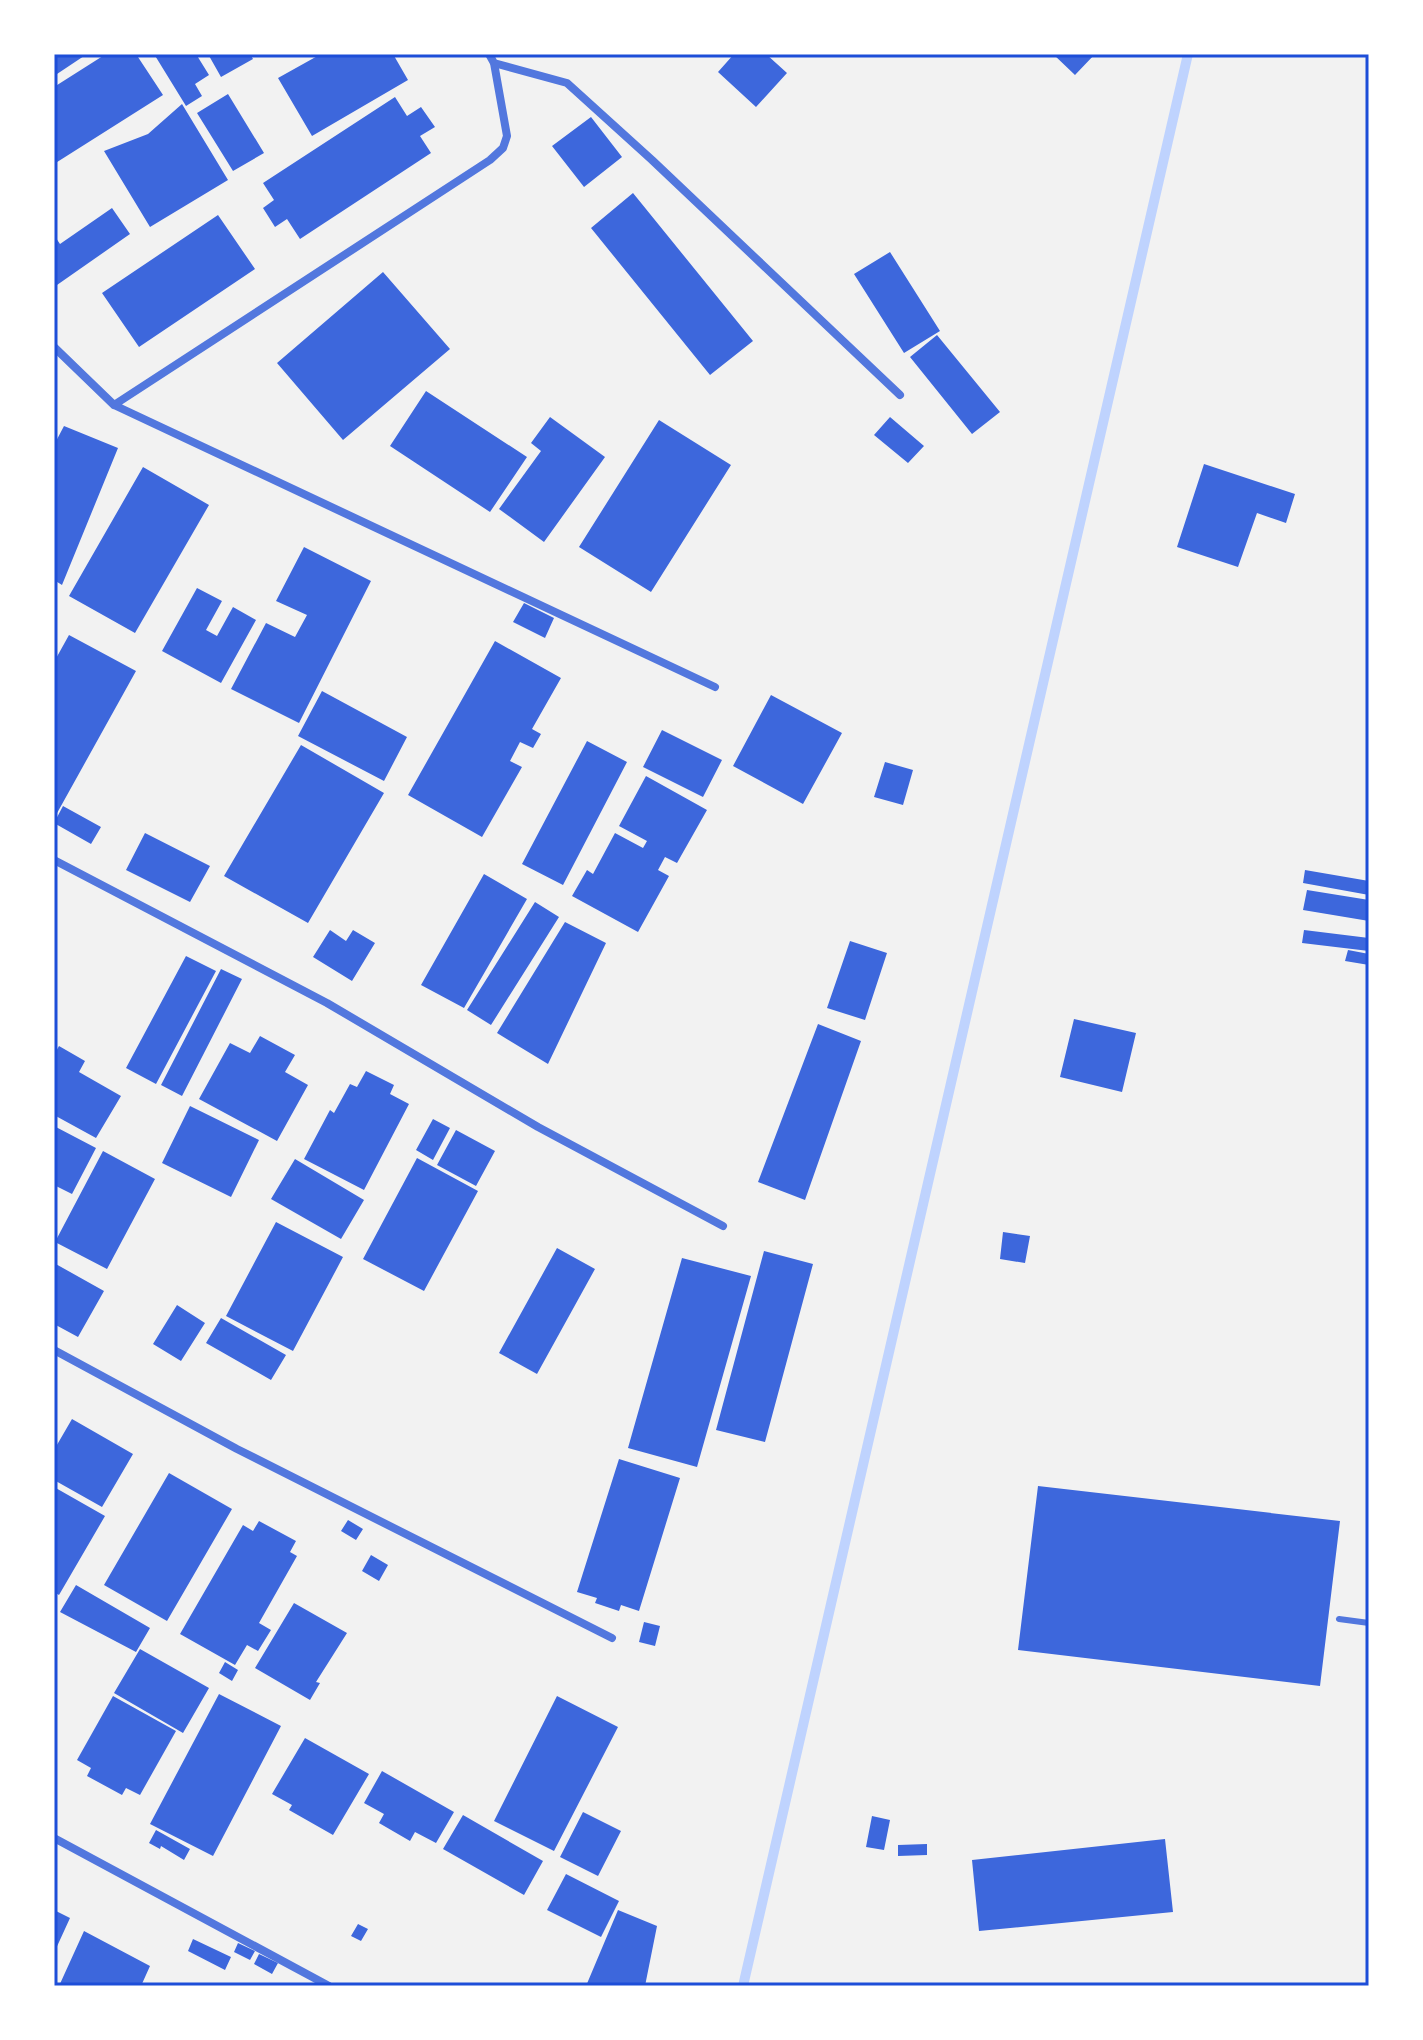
<svg xmlns="http://www.w3.org/2000/svg" width="1423" height="2040" font-family="Merriweather,serif">
<style>
.lines{fill:none;stroke-linecap:round;stroke-linejoin:round}
.stream{stroke:#bfd3fe;stroke-width:10}
.building{fill:#3d67dc}
.service{stroke:#5277de;stroke-width:6}
.minor{stroke:#5277de;stroke-width:8}
.neatline{fill:none;stroke:#1d4ed8;stroke-width:3}
</style>
<rect width="100%" height="100%" fill="#f2f2f2"/>
<g class="lines">
<path class="stream" d="M743 1986 1188 54"/>
</g>
<path class="building" d="M54 54H87L54 76Z
M106 54H136L163 95 54 164V87Z
M154 54H196L209 75 195 84 202 96 186 106Z
M208 54H250L253 59 221 77Z
M321 54H393L408 80 312 136 278 78Z
M734 54H766L787 73 756 107 718 72Z
M1053 54H1095L1075 75Z
M228 94 264 153 233 171 197 113Z
M395 97 407 116 421 107 435 127 420 136 431 153 300 239 287 219 275 227 263 208 274 200 263 183Z
M182 104 228 180 150 227 104 151 148 134Z
M591 117 622 157 584 187 552 146Z
M633 193 753 341 710 375 591 228Z
M112 208 130 234 57 285 54 281V235L60 244Z
M218 215 255 269 139 347 102 293Z
M890 252 940 331 904 353 854 274Z
M383 272 450 349 343 440 277 363Z
M937 335 1000 412 972 434 910 357Z
M426 391 527 457 490 512 390 446Z
M550 417 605 457 544 542 499 509 541 451 531 443Z
M890 417 924 446 908 463 874 435Z
M659 420 731 465 651 592 579 547Z
M64 426 118 448 62 585 54 580V445Z
M1204 464 1295 494 1286 523 1257 513 1238 567 1177 547Z
M143 467 209 505 135 633 69 596Z
M304 547 371 581 299 723 231 689 266 623 295 637 307 615 276 601Z
M197 588 222 601 206 630 217 636 233 607 256 620 221 683 162 651Z
M524 603 554 618 545 638 513 622Z
M69 635 136 671 56 815 54 814V662Z
M495 641 561 678 532 729 541 734 533 748 520 742 510 761 522 767 482 837 408 795Z
M322 691 407 737 384 781 298 736Z
M771 695 842 733 803 804 733 766Z
M662 730 722 760 703 797 643 767Z
M587 741 627 762 563 885 522 864Z
M301 745 384 793 308 923 224 876Z
M885 762 913 770 903 805 874 797Z
M646 776 707 810 677 863 665 857 658 870 669 876 638 932 572 896 587 870 593 874 615 833 643 848 647 841 619 826Z
M63 806 101 827 91 844 54 823Z
M145 833 210 866 190 902 126 870Z
M1305 870 1369 881V895L1303 883Z
M484 874 527 899 464 1008 421 985Z
M1307 890 1369 900V921L1303 910Z
M535 902 559 917 491 1025 467 1010Z
M565 922 606 943 548 1064 497 1033Z
M330 930 346 941 353 930 375 943 352 981 313 957Z
M1304 930 1369 938V951L1302 943Z
M850 941 887 953 865 1020 827 1008Z
M1348 950 1369 954V965L1345 961Z
M186 956 216 971 156 1084 126 1068Z
M221 969 242 979 182 1096 161 1085Z
M1074 1019 1136 1033 1122 1092 1060 1077Z
M818 1024 861 1041 805 1200 758 1182Z
M260 1036 295 1055 285 1072 308 1085 277 1141 199 1099 230 1043 250 1053Z
M59 1046 85 1061 79 1072 121 1096 96 1138 54 1115V1055Z
M366 1071 394 1085 390 1094 409 1104 364 1190 304 1159 330 1110 334 1113 350 1084 357 1087Z
M190 1106 259 1140 231 1197 162 1163Z
M433 1119 450 1128 433 1160 416 1150Z
M54 1126 96 1148 72 1194 54 1185Z
M456 1130 495 1151 476 1186 437 1165Z
M103 1151 155 1179 107 1269 55 1242Z
M417 1158 478 1191 424 1291 363 1259Z
M295 1159 364 1200 341 1239 271 1199Z
M276 1222 343 1257 293 1351 226 1316Z
M1003 1232 1030 1236 1025 1263 1000 1259Z
M557 1248 595 1269 537 1374 499 1353Z
M764 1251 813 1264 765 1442 716 1430Z
M682 1258 751 1276 697 1467 628 1448Z
M54 1263 104 1291 78 1337 54 1324Z
M177 1305 205 1323 181 1361 153 1344Z
M221 1318 286 1355 271 1380 206 1343Z
M72 1419 133 1454 102 1507 54 1480V1450Z
M619 1459 680 1478 639 1611 621 1605 619 1611 595 1603 597 1598 577 1592Z
M169 1473 232 1509 167 1621 104 1585Z
M1038 1486 1340 1521 1320 1686 1018 1650Z
M54 1487 105 1516 59 1595 54 1592Z
M348 1520 363 1529 356 1540 341 1531Z
M259 1521 296 1541 290 1552 297 1556 259 1623 271 1630 258 1651 247 1645 235 1665 180 1634 243 1525 253 1531Z
M371 1555 388 1565 379 1581 362 1571Z
M76 1585 150 1628 136 1652 60 1612Z
M294 1603 347 1633 316 1682 320 1683 310 1700 255 1668Z
M644 1622 660 1626 655 1646 639 1642Z
M140 1649 209 1688 183 1733 114 1693Z
M225 1662 238 1670 232 1681 219 1673Z
M219 1694 281 1726 213 1856 150 1824Z
M113 1696 176 1731 140 1795 126 1788 122 1795 87 1776 91 1768 77 1760Z
M557 1696 618 1727 554 1851 494 1821Z
M305 1738 369 1774 333 1835 289 1810 292 1805 272 1794Z
M382 1771 454 1812 436 1843 415 1832 410 1841 379 1823 384 1814 364 1803Z
M583 1812 621 1831 598 1876 560 1857Z
M463 1815 543 1861 524 1895 443 1849Z
M872 1816 890 1820 884 1850 866 1847Z
M156 1830 190 1849 184 1860 161 1846 160 1849 149 1843Z
M1165 1839 1173 1912 979 1931 972 1860Z
M927 1844V1855L898 1856V1845Z
M566 1874 619 1901 601 1937 547 1910Z
M54 1910 70 1918 54 1953Z
M618 1910 657 1926 645 1986H586Z
M358 1924 368 1929 361 1941 351 1936Z
M84 1931 150 1966 141 1986H59Z
M193 1939 231 1957 225 1970 188 1951Z
M238 1943 255 1951 250 1960 234 1952Z
M259 1954 278 1963 272 1974 254 1964Z"/>
<g class="lines">
<path class="service" d="M1339 1619 1369 1623"/>
<path class="minor" d="M494 63 567 83 652 160 900 395
M54 347 114 405 715 687
M114 405 490 160 503 148 507 136 494 63 489 54
M54 860 327 1003 538 1127 723 1226
M54 1350 237 1449 612 1638
M54 1838 329 1986"/>
</g>
<rect width="1423" height="2040" fill="none" stroke="#ffffff" stroke-width="112"/>
<rect x="56" y="56" width="1311" height="1928" class="neatline"/>
</svg>
